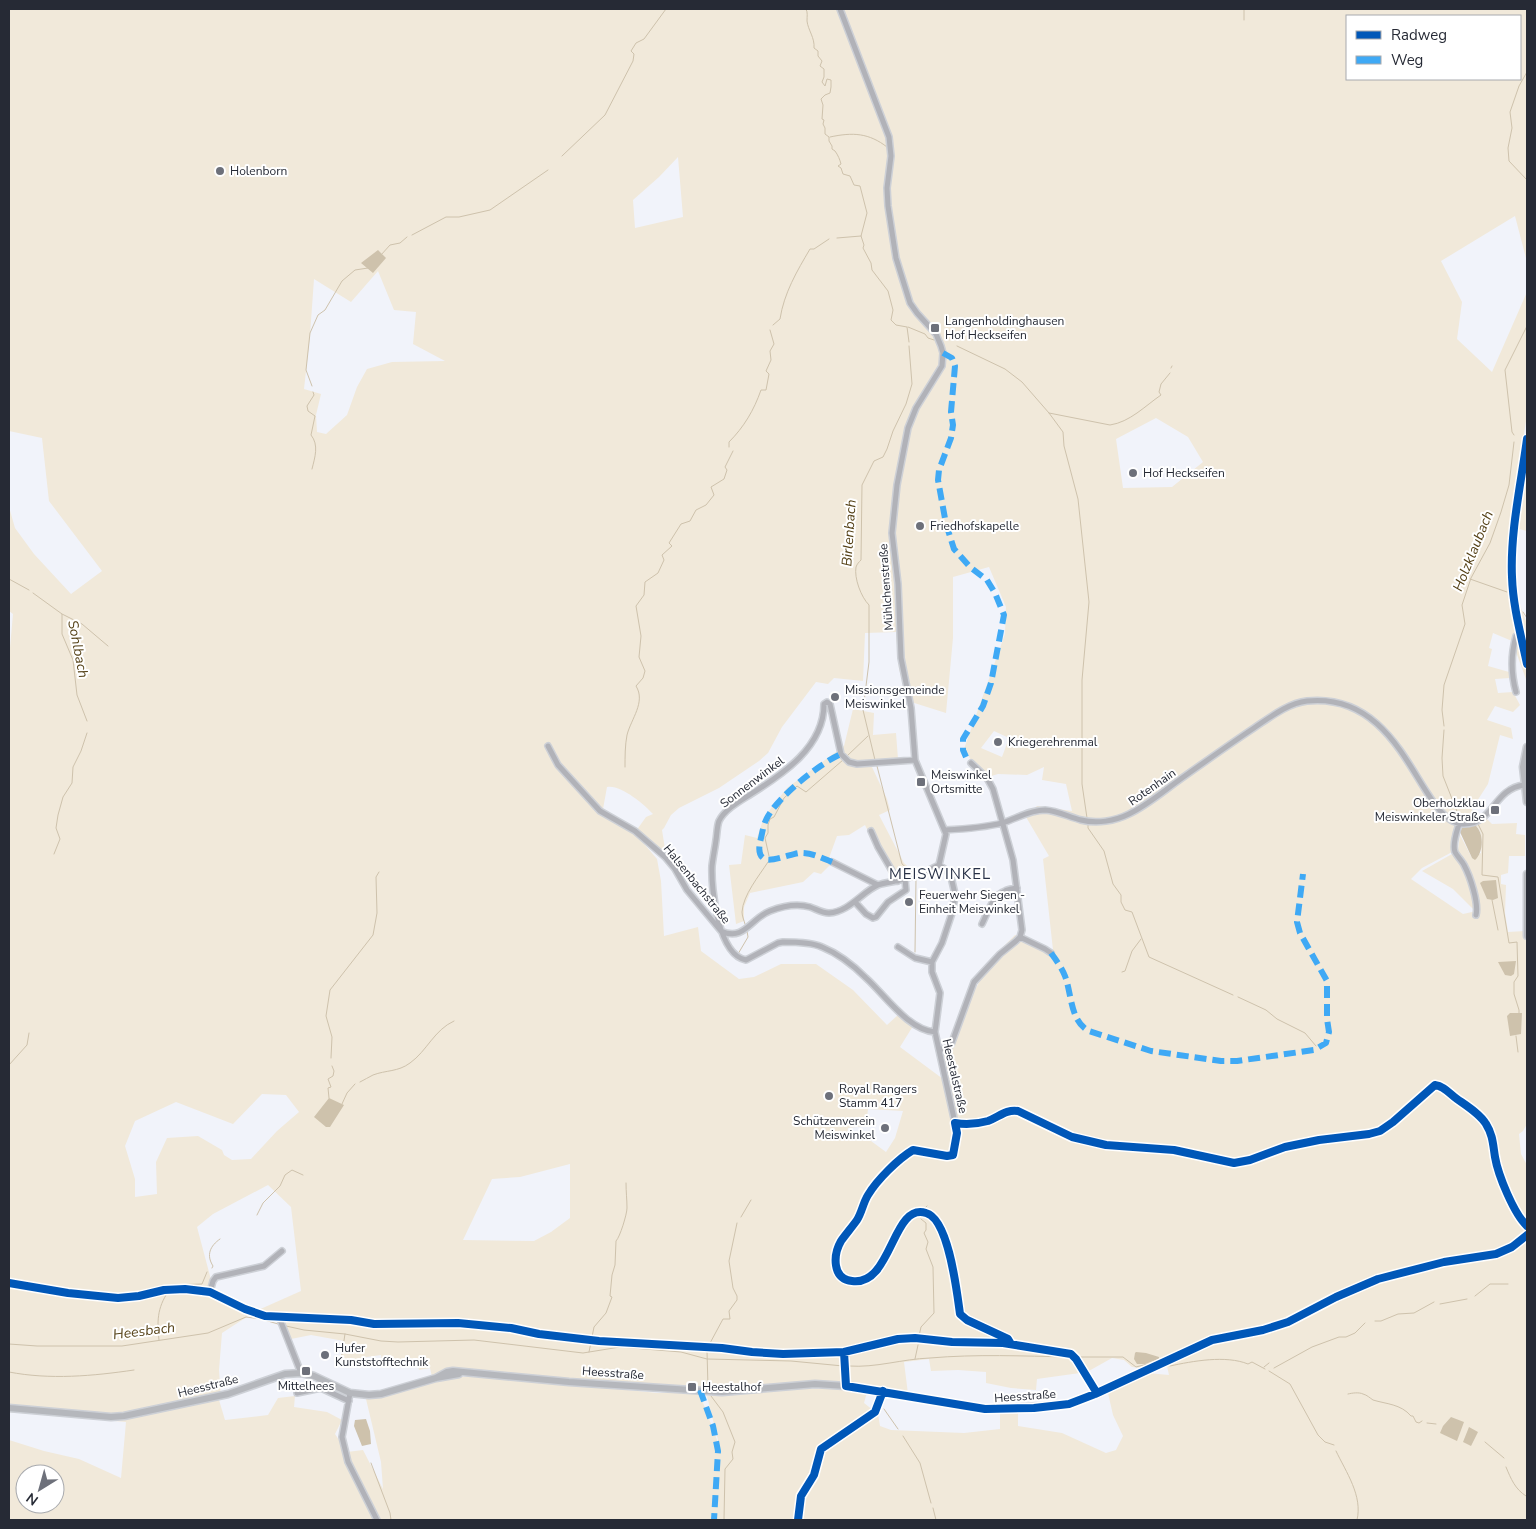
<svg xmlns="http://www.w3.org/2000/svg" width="1536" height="1529" font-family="'Nunito Sans',sans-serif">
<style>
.green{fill:#f1e9da;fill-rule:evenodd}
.water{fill:#cec2ac}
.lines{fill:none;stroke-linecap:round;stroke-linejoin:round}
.stream{stroke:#cec2ac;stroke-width:1}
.minor-casing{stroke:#cdd0d6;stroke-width:8}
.major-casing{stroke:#cdd0d6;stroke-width:9}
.minor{stroke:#b1b2b8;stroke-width:5}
.major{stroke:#b5b7bc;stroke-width:6}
.quiet{stroke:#3fa9f5;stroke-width:6;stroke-dasharray:12 6;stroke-linecap:butt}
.cycleway-casing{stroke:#fff;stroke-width:11}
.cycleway{stroke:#0057b8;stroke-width:8}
.poi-dot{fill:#6d707a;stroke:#fff;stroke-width:2}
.labels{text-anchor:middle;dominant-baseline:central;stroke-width:4;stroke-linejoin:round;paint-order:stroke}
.poi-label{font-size:12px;fill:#262a35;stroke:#fff;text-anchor:start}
.street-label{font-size:12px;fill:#262a35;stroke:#fff}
.water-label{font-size:14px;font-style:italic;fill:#533f14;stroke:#fff}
.quarter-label{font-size:15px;letter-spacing:1px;fill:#273046;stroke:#fff}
</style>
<rect width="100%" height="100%" fill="#f1f3fa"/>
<path class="green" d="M9 9H1527V262L1515 216 1441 261 1462 302 1457 339 1492 372 1527 292V415L1511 513 1507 570 1514 568 1518 600 1527 624V682L1512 641 1493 633 1489 648 1492 649 1488 666 1509 672 1510 678 1495 679 1498 693 1513 692 1520 705 1513 712 1495 706 1487 720 1511 728 1513 739 1500 735 1488 784 1472 809 1476 818H1486L1492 824 1517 823 1516 834 1525 835V856H1509L1508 873 1501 875V884L1506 885 1505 913 1508 932 1525 931 1527 941V1124L1523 1131 1519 1134 1521 1154 1527 1165V1520H9V1440L44 1451 79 1459 121 1478 126 1422 9 1412V659L13 614 9 611V507L15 528 34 554 71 594 102 571 49 501 42 438 9 431ZM1347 16H1520V79H1347ZM678 157 683 217 635 228 633 200 659 177ZM378 271 394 310 416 312 413 344 445 361 392 362 367 369 357 387 347 415 326 434 317 432 316 415 321 394 304 389 310 335 314 279 351 302ZM1156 418 1188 437 1203 462 1172 487 1123 488 1116 439ZM989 567 1006 607 1005 634 964 749 971 760 988 777 998 774 1027 775 1044 767 1042 780 1066 784 1072 811 1037 806 1026 817 1049 856 1043 859 1053 950 1015 935 991 959 947 1044 940 1046 943 1079 900 1047 913 1026 899 1014 887 1025 853 990 816 964H781L754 977 739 979 701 951 698 927 664 936 661 881 657 859 628 825 605 813 603 809 607 787C620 784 644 804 653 814L646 817 636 831 660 850 665 849 662 830 664 828 671 815 679 808 719 788 759 761 768 753 782 727 816 682 828 684 834 678 863 681 865 633 896 632 899 669 908 701 946 713 953 638V577ZM994 731 1009 738 1002 757 981 748ZM1451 812 1462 818H1475V825C1484 832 1481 842 1481 853L1472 858 1460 835 1458 850 1469 871 1480 908 1472 912 1463 914 1411 879 1422 868 1454 851 1457 825ZM262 1094 286 1095 299 1112 277 1131 251 1159 232 1160 224 1155 222 1150 198 1136 167 1138 156 1162 157 1194 135 1197V1179L125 1146 135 1121 176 1102 233 1124ZM868 1109 903 1111 895 1138 886 1152 871 1141 847 1137 848 1128 866 1126ZM570 1164V1218L551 1232 534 1241 463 1240 492 1179 520 1177ZM268 1185 291 1207 301 1291 256 1311 214 1291 197 1227 213 1214ZM256 1311C286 1318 318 1318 350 1320L280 1318 291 1339 311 1335 344 1341 341 1360 344 1364 367 1357 381 1355 382 1365 408 1357 417 1361 419 1370 430 1368 432 1377 464 1371H487L545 1378 721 1390 844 1383 843 1354 845 1353 848 1382 853 1384 908 1394 904 1362 929 1359 931 1371 958 1370 986 1372V1383L1011 1388 1036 1390 1037 1379 1087 1372 1112 1358 1124 1360 1132 1367 1141 1368 1165 1357 1169 1375 1147 1373 1108 1393 1113 1415 1123 1436 1116 1450 1106 1453 1062 1433 1018 1426V1413H1000V1429L964 1433 891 1430 880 1426 878 1414 864 1403 867 1392 852 1388 794 1389 707 1396 720 1448 699 1392 657 1393 490 1376C446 1375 414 1386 372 1399H366L381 1462 383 1489 363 1450 347 1452 335 1434 342 1420 327 1412 294 1407 295 1396 278 1398 268 1415 225 1420 219 1400 221 1399 219 1370 222 1333ZM967 1319 1008 1338 1013 1343 1018 1345 960 1343V1342L1008 1343V1341L966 1321ZM351 1321 374 1323 458 1322 511 1327 539 1334 709 1347 708 1349 599 1342 539 1335 511 1329 459 1324 373 1325ZM733 1348 783 1353 836 1352 840 1353C806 1357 768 1356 733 1351ZM25 1474H55V1504H25Z
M1527 468V531L1519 529Z
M853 709 874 713 873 735 896 733 898 759 872 767 887 799 890 810 879 815 904 863 914 872 892 880 865 825 849 835 837 836 829 858 831 864 821 874 814 872 803 882 750 893 744 907V921L736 924 729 865 741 864 745 835 757 838 764 817 787 788 844 746Z
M1452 854 1456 855C1463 868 1479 895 1473 909L1453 889 1422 871Z"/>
<path class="water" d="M378 250 386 258 373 273 361 263Z
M1475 825C1484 832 1484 852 1475 860L1472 858 1460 832 1462 828Z
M1496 880 1498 898 1493 900 1487 899 1480 883 1483 881Z
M1516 961 1514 974 1511 976 1505 975 1498 962Z
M1510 1013H1522L1521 1034 1510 1036 1507 1016Z
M329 1098 344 1105 330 1127H326L314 1117Z
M1136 1352 1146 1353 1159 1357V1359L1145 1364H1137L1134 1359 1135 1353Z
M1451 1417 1464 1422 1457 1441 1440 1433 1443 1426Z
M366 1419 370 1431 371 1444 362 1446 354 1426 355 1420Z
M1469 1427 1478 1432 1471 1446 1463 1442Z"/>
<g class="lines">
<path class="stream" d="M806 9C808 13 807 16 807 21 808 30 815 38 814 48L818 51V56L822 61 820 66 824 69V77L822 82 825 86 827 79 831 80V87L830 93 825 95 821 99 823 105 822 119 824 120 823 124 825 128V134L829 137V141L832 146V149L835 151C838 155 840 160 841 164L838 166 841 168 843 174 850 176 854 185 860 186 867 213 861 236 864 245 863 248 871 263 872 270 888 291 893 310 891 320 896 325 907 327 909 342
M1244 20V9
M1527 72 1519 86 1510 112 1512 128 1508 148 1509 161 1527 180
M830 137C853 132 869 133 887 147
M562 156 605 115 633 61 634 54 631 51 636 43 644 39 666 9
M412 235 446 217H459L490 210 548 170
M837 238 861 236
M381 255 390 245 400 243 407 237
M773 325 780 319C784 293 797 271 810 249H814L829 239
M908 327 925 334 928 338 934 340
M957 346 1005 369 1022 382 1049 413 1063 432 1064 446 1078 499 1089 602 1082 680V784L1087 818
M1171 368 1172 366
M312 386 306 370 310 333 318 315 325 310 342 281 355 270 368 268
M1049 413 1110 425C1130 422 1145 406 1161 395L1159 392 1161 384 1170 373
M1514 435 1512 432 1505 370 1527 326
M729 447V442C744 427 754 410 761 390H766L769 374 766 371 771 360 770 351 774 344 770 330
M312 469C315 457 319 445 311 435L315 416 308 411 307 406 314 395 313 392
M9 579 29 590
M1470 579 1507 592
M33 593 62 614V634L73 660 77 695 87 721
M1523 612 1527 618
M62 614 82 624 108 646
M1444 726 1442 710 1444 685 1465 624 1462 605 1471 578 1490 543 1501 512 1509 485 1514 442
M1444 730 1442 758 1443 776 1458 814 1471 817
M847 756 868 736
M875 760 863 710 869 662V605C861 597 854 578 856 567 857 564 859 562 861 560L862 485 874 461 883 457 887 449 893 431 906 404 912 384 909 346
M877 766 902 864 913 873
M625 767C625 757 625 745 627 735 631 719 646 702 636 686L643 678 645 671 639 657 641 636 636 606 644 595 645 582 658 573 664 560 662 555 672 546 669 543 681 524 690 521 696 510 706 505 714 495 711 487 724 479 727 470 725 467 733 451
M1478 824 1483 834 1482 875 1498 877 1509 943 1517 942 1518 976 1514 982V994L1519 1010V1014
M1088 825V828L1104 851 1113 884 1121 895V902L1125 910 1132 912 1149 957 1233 995
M54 854 60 839 56 828 58 815 63 797 72 783 73 767 81 751 87 733
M769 856 765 838 768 833V825L770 819 774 817 784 798 797 786 806 792 843 760
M1492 900 1498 930
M745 924C744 920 742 916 742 912 743 895 759 876 768 862
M915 952 916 879
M738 954 748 937 747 931
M1122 972 1125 971 1132 951 1141 939
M1238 997 1266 1010 1277 1019 1305 1033 1316 1046
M1516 1036 1518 1052
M331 1058 332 1037 326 1016 330 990 373 935 377 913 376 877 379 872
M9 1065 27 1045 29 1033
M360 1082C364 1080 369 1077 373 1075 386 1070 398 1072 410 1063 427 1051 434 1030 454 1021
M329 1098 328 1088 331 1087 328 1079 333 1076 334 1071 332 1066
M342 1104 347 1093 355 1084
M924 1209 927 1206
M257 1215 263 1203 280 1186 285 1175 292 1170 303 1175
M741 1217 751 1200
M212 1268 213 1266C206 1255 210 1246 220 1239
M173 1285 202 1284 207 1272
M1475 1296 1490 1284H1508
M1440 1304 1467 1299
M1375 1321H1381L1398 1314 1414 1313 1434 1302
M286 1326 304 1330 345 1334 381 1341 398 1342 474 1340 583 1353 620 1347 681 1352 707 1359 791 1361 843 1366
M919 1336 921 1327 934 1313 933 1267 926 1249 928 1242 924 1233 926 1230V1223L921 1219
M159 1340C157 1322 157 1308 168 1292
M9 1344 37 1346H122L208 1333 246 1317 261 1319 278 1324
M709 1345 723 1319H730L729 1311 737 1300V1296L733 1288 729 1261 737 1223
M707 1351 708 1387
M589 1352 594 1327 606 1313 612 1297 610 1296 612 1275 615 1265 616 1241C620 1237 627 1214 627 1208 627 1200 626 1192 626 1183
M1079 1357H1123L1136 1367 1159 1361
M915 1359 918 1345
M341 1360 345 1334
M849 1366C876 1368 902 1359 930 1358 976 1354 1023 1356 1069 1357
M1170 1366C1193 1361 1226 1355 1248 1364L1252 1362 1265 1369
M1264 1367 1269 1363
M1274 1368 1312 1347 1339 1337H1346L1355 1333 1365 1323
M1269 1371 1290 1384 1318 1435 1325 1442 1334 1445
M9 1372C50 1380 93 1376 134 1370
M1348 1394C1352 1393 1359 1392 1363 1394 1367 1395 1370 1398 1373 1400 1386 1404 1401 1404 1411 1416H1413L1416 1422 1419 1423 1422 1421
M711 1396 723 1412 735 1442 732 1452 733 1459 725 1469 724 1520
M884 1409 898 1429
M1427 1423 1436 1424
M903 1436 920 1463 931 1503
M1485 1442 1504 1458
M1336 1451C1346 1472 1363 1496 1357 1520
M371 1463 390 1513 391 1520
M1506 1467C1511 1479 1515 1489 1526 1496
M933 1508 936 1520"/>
<defs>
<path id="minor" d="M1516 692C1511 674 1511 654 1516 636L1520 634
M548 746 558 765 600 811 635 831 665 857 675 869 687 890 721 931C744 942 751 918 770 911 783 906 796 903 810 907 816 909 822 913 829 913 849 912 862 892 878 885 886 882 896 882 904 879 916 876 928 871 939 865L946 834 915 760 911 708 901 658 898 584 892 533 897 485 908 428 916 408 942 366 943 353 941 346 936 334 917 313 910 303 896 258 888 206 887 188 891 156 889 137 840 9
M915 760 857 764 849 762 841 754 830 704 827 702 824 704C824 747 783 774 751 794 740 801 725 809 719 821 717 826 717 834 716 840 715 848 713 857 712 866 711 889 718 955 746 960L778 943 783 942C795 942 811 942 822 947 837 953 854 966 866 978 885 995 908 1030 935 1032
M1459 824C1457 831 1452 844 1455 852 1457 856 1462 861 1464 865 1470 876 1479 903 1476 915
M945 830C964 829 983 828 1002 823 1016 819 1029 810 1045 810 1058 811 1069 817 1081 820 1097 824 1115 821 1129 814 1148 805 1165 790 1182 778 1206 761 1230 744 1254 728 1269 718 1288 703 1307 701 1407 691 1419 825 1464 824 1494 824 1493 789 1524 785
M871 831 878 847 898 881
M832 862 878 885
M939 865 946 870 951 877 955 894 953 910 942 943 932 962V972L940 993 935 1032 955 1123
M855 902 866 914 873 918 876 917 888 902 906 890 905 879
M982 924C987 914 993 895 1005 891 1008 889 1013 889 1017 888
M1020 937 1045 949 1051 953
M898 947 915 958 932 962
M939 1049H945L951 1045 974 982 1000 954 1016 941 1020 937 1022 930 1013 860 993 789 987 778 971 763
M282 1251 264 1266 216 1277 213 1281 210 1292 255 1313 279 1317 301 1373
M297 1393 321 1388 349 1401
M350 1393 342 1437 348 1462 377 1520"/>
<path id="major" d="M1527 439C1521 484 1510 532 1512 577 1513 607 1521 635 1527 664
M1527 747 1523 767 1527 802
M1527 874V936
M436 1378 447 1372 453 1371 569 1382 722 1392 815 1384 846 1386 985 1409 1051 1406 1069 1404 1095 1394 1212 1340 1263 1330 1288 1322 1336 1297 1378 1279 1444 1262 1496 1254 1512 1247 1527 1235
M9 1408 111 1417 124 1416 228 1394 285 1374 301 1373 314 1376 350 1393 369 1395 381 1394 436 1378 459 1374"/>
</defs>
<use href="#minor" class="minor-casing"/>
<use href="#major" class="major-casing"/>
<use href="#minor" class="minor"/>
<use href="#major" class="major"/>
<path class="quiet" d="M943 353 952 358 955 366 951 412 953 425 951 438 939 470 938 480 946 524 954 549 970 567 987 580 995 593 1004 615 991 683 983 706 963 739V750L966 757
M832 862C822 858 811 852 799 853 791 854 772 862 765 859 758 856 759 848 760 842 762 835 763 826 766 820 775 799 820 763 841 754
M1051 953C1056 960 1062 968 1065 976 1072 995 1070 1021 1089 1031L1151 1051 1221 1061H1237L1314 1050 1326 1043 1329 1032 1327 1019V981L1300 933 1297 922 1303 874
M700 1390 713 1426 718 1451 714 1520"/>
<defs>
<path id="cycleway" d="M1527 439C1521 484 1510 532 1512 577 1513 607 1521 635 1527 664
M9 1283 68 1293 118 1298 139 1296 164 1290 185 1289 210 1292 245 1309 265 1316 351 1320 374 1324 458 1323 511 1328 539 1334 599 1341 722 1348 752 1352 783 1354 844 1352 898 1339 915 1338 952 1342 1003 1343 1071 1354 1076 1359 1095 1390V1394
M1011 1344 1008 1339 967 1320 960 1314C957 1293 949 1219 926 1213 892 1202 892 1287 852 1281 832 1279 833 1255 841 1241 846 1234 852 1227 857 1220 862 1212 863 1203 868 1195 877 1180 898 1159 913 1150L947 1156 953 1155 957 1133 955 1123C966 1125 977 1124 988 1121 999 1117 1006 1109 1018 1111L1072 1137 1106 1145 1174 1150 1234 1163 1250 1160 1285 1147 1319 1140 1369 1134 1380 1131 1393 1122 1435 1085C1444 1086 1450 1094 1457 1099 1467 1106 1480 1114 1486 1124 1493 1135 1493 1145 1495 1157 1498 1175 1514 1214 1527 1226
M844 1352 846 1386 985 1409 1034 1408 1069 1404 1095 1394 1212 1340 1263 1330 1288 1322 1336 1297 1378 1279 1444 1262 1496 1254 1512 1247 1527 1235
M798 1520 801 1496 814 1475 821 1449 875 1412 883 1391"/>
</defs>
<use href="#cycleway" class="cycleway-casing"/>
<use href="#cycleway" class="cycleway"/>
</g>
<g class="poi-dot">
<circle cx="220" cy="171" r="5"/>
<rect x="930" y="323" width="10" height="10" rx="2.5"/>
<circle cx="1133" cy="473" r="5"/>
<circle cx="920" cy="526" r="5"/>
<circle cx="835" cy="697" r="5"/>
<circle cx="998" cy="742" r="5"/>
<rect x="916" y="777" width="10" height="10" rx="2.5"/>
<rect x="1490" y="805" width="10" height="10" rx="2.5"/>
<circle cx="909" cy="902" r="5"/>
<circle cx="829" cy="1096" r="5"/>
<circle cx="885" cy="1128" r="5"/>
<circle cx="325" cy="1355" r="5"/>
<rect x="301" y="1366" width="10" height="10" rx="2.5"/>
<rect x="687" y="1382" width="10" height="10" rx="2.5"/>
</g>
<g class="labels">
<g class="poi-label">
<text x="230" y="171">Holenborn</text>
<text x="945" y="321">Langenholdinghausen<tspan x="945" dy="14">Hof Heckseifen</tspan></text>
<text x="1143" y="473">Hof Heckseifen</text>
<text x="930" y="526">Friedhofskapelle</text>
<text x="845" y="690">Missionsgemeinde<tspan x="845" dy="14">Meiswinkel</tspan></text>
<text x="1008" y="742">Kriegerehrenmal</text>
<text x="931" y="775">Meiswinkel<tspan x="931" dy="14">Ortsmitte</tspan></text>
<text x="1485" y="803" text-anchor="end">Oberholzklau<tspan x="1485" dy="14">Meiswinkeler Straße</tspan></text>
<text x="919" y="895">Feuerwehr Siegen -<tspan x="919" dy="14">Einheit Meiswinkel</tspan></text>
<text x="839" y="1089">Royal Rangers<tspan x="839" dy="14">Stamm 417</tspan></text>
<text x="875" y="1121" text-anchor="end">Schützenverein<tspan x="875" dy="14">Meiswinkel</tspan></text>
<text x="335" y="1348">Hufer<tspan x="335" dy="14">Kunststofftechnik</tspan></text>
<text x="306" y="1386" text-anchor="middle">Mittelhees</text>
<text x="702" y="1387">Heestalhof</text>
</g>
<g class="street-label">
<text transform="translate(886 587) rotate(-94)">Mühlchenstraße</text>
<text transform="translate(752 782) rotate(-37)">Sonnenwinkel</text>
<text transform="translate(1152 787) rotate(-35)">Rotenhain</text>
<text transform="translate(697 884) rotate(51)">Halsenbachstraße</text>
<text transform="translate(955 1076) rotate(77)">Heestalstraße</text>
<text transform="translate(613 1373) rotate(4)">Heesstraße</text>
<text transform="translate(208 1386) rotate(-14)">Heesstraße</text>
<text transform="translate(1025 1396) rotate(-4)">Heesstraße</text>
</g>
<g class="water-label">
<text transform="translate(849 533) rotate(-86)">Birlenbach</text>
<text transform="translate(1473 551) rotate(-68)">Holzklaubach</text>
<text transform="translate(78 649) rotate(79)">Sohlbach</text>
<text transform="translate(144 1331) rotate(-7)">Heesbach</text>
</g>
<g class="quarter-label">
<text x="940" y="874">MEISWINKEL</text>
</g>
</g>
<rect width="1536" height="1529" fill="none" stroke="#262a35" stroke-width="20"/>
<rect x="1346" y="15" width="175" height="65" fill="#ffffff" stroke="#a8aaae"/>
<rect x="1356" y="31" width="25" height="8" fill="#0057b8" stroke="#a8aaae"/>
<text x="1391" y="40" font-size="15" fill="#262a35">Radweg</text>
<rect x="1356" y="56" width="25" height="8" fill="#3fa9f5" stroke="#a8aaae"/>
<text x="1391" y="65" font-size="15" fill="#262a35">Weg</text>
<g transform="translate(40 1489) rotate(217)"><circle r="24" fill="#ffffff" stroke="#a8aaae"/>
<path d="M0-4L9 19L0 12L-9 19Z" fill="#6d707a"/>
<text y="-8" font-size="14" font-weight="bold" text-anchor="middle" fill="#262a35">N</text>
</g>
</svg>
